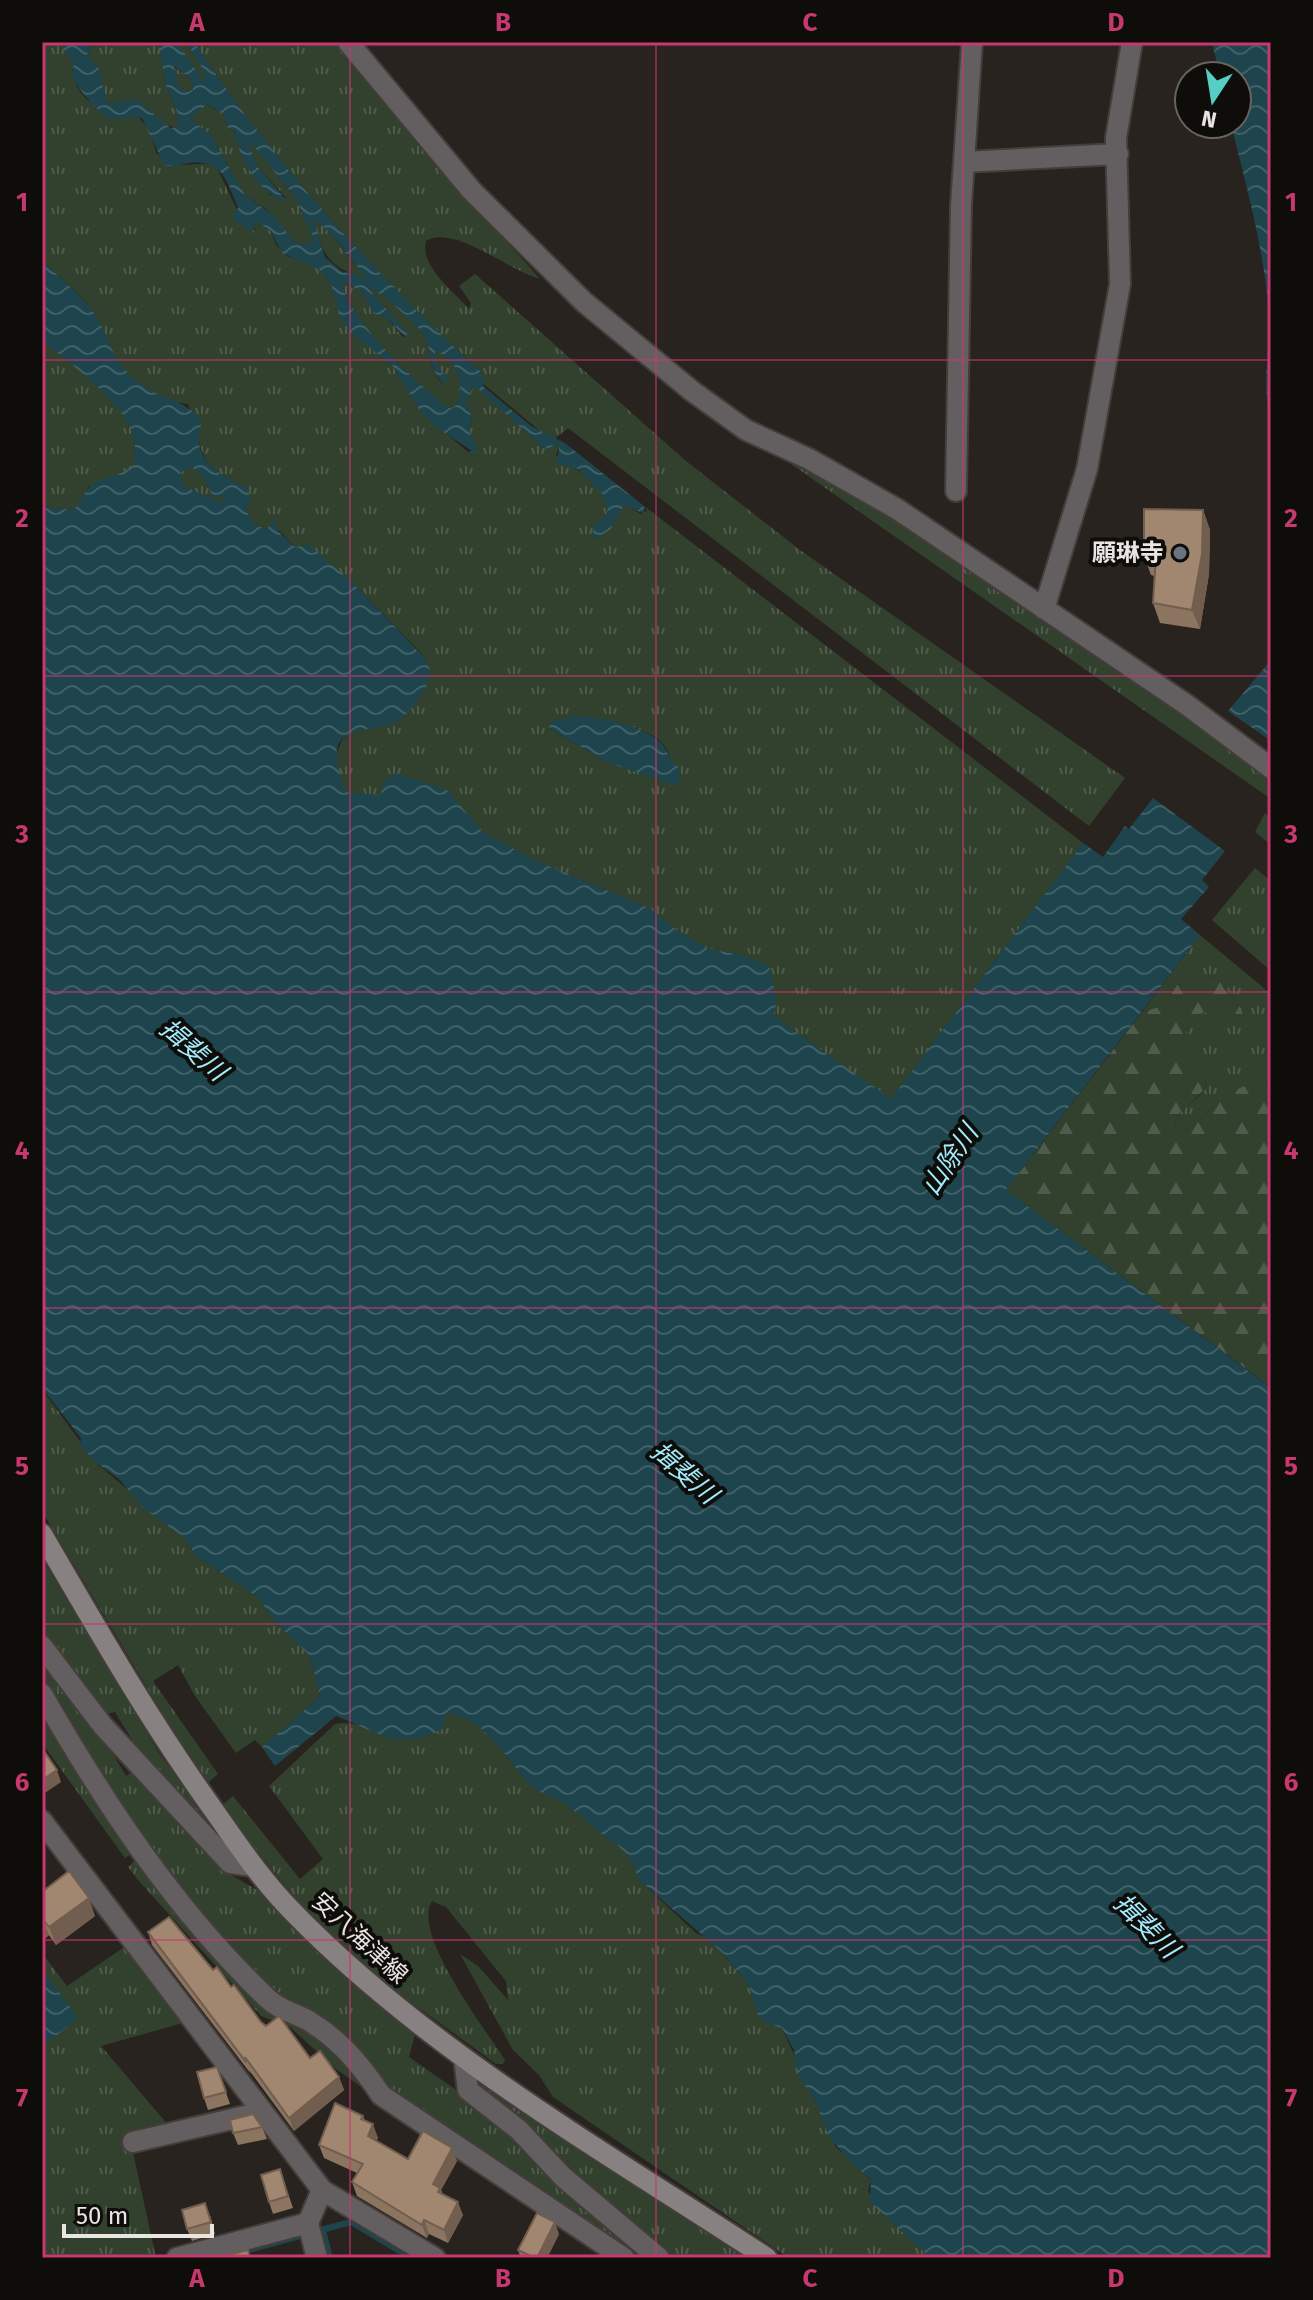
<svg xmlns="http://www.w3.org/2000/svg" width="1313" height="2300" font-family="'Fira Sans','Noto Sans JP',sans-serif">
<style>
.grass{fill:url(#grass-tufts);fill-rule:evenodd}
.forest{fill:url(#forest-firs)}
.water{fill:url(#water-waves);fill-rule:evenodd}
.lines{fill:none;stroke-linecap:round;stroke-linejoin:round}
.stream{stroke:#1e454e;stroke-width:6}
.street-casing{stroke:#433e39;stroke-width:24}
.secondary-casing{stroke:#433e39;stroke-width:24}
.street{stroke:#635f60;stroke-width:20}
.secondary{stroke:#878181;stroke-width:20}
.wall{fill:#8b7460}
.shaded-wall{fill:#715e4e}
.building{fill:#a28770;stroke:#715e4e;stroke-width:2}
.grid{fill:none;stroke:#c8376f;stroke-width:2;stroke-opacity:0.55}
.worship-dot{fill:#6b7280;stroke:#0f0d0a;stroke-width:3}
.labels{text-anchor:middle;dominant-baseline:central;stroke-width:8;stroke-linejoin:round;paint-order:stroke}
.poi-label{font-size:24px;font-weight:bold;fill:#e9e5e2;stroke:#0f0d0a;text-anchor:end}
.street-label{font-size:24px;fill:#e9e5e2;stroke:#0f0d0a}
.water-label{font-size:26px;font-style:italic;fill:#a1ebfc;stroke:#0f0d0a}
.neatline{fill:none;stroke:#c8376f;stroke-width:3}
.grid-label{font-size:26px;text-anchor:middle;font-weight:bold;fill:#c8376f}
</style>
<defs>
<pattern id="grass-tufts" width="24" height="20" patternUnits="userSpaceOnUse" patternTransform="scale(2)"><rect width="24" height="20" fill="#32412d"/><path d="M3 7l-1-3M5 7V3M7 7l1-3M15 17l-1-3M17 17v-4M19 17l1-3" fill="none" stroke="#505c4b"/></pattern>
<pattern id="forest-firs" width="22" height="20" patternUnits="userSpaceOnUse" patternTransform="scale(2)"><rect width="22" height="20" fill="#32412d"/><path d="M5 1l3.5 6h-7zM16 11l3.5 6h-7z" fill="#505c4b"/></pattern>
<pattern id="water-waves" width="16" height="10" patternUnits="userSpaceOnUse" patternTransform="scale(2)"><rect width="16" height="10" fill="#1e454e"/><path d="M0 5q4-4 8 0t8 0" fill="none" stroke="#3f6067"/></pattern>
</defs>
<rect width="100%" height="100%" fill="#28231e"/>
<path class="grass" d="M42 42H59C63 48 72 57 73 64 74 68 71 72 73 76 81 105 110 117 137 116L148 127 157 154 180 165 215 163 245 227 255 230 254 225 258 222 271 232 276 245 287 256 313 264 331 283 349 329 392 365 419 410 468 452 478 449 469 431 472 417 466 403 474 384 542 447 548 449 556 444 559 447 556 455C574 468 610 488 608 513L592 537 597 538 610 530 624 504 641 514 647 511 644 506 1083 843 891 1099 773 1016 743 955 708 949 675 929 651 909 530 858 483 833 447 790 369 796 348 793 340 785 336 755 342 740 350 732 385 725 429 666 421 653 351 581 309 546 295 547 272 523 267 529 254 525 246 510 248 488C192 463 207 456 188 404 161 402 118 376 109 349 104 335 101 322 91 309 78 291 58 276 42 260ZM574 716C597 717 648 726 663 744 672 755 673 772 676 785L606 762 550 729 551 723Z
M94 42H159L165 84 178 114 177 127 166 126 137 99 107 104 95 65 87 56Z
M177 42H186L204 71 205 82H201Z
M194 42H336L403 125 540 279C509 271 454 224 426 241 419 265 454 292 469 309L471 303 459 286 475 274 686 461 800 550 1125 778 1089 826 568 428 555 439 545 435 481 382 483 374C375 274 275 165 194 42Z
M174 67 191 79 193 89 189 92 179 87Z
M206 104 223 114 227 127 234 131 247 165 270 195 286 198 257 166 247 138 295 197 312 234 309 246 294 242 267 210 245 195 210 134 191 119Z
M313 219C336 232 348 261 368 278 359 280 358 276 350 273 323 262 321 244 313 219Z
M343 281 363 293 373 313 387 318 404 338 407 333 368 288C378 288 420 326 425 337 433 354 428 370 443 384L433 357 435 350C457 358 469 388 454 407L449 408C423 389 340 312 343 281Z
M42 340C69 363 125 402 134 438 136 446 134 456 134 464L122 476 88 487 84 501 74 509 42 508Z
M794 459 886 507 1271 775V799L791 464Z
M191 465 203 477 212 495 222 497 225 504 221 505 183 486 180 473Z
M1265 813 1271 818V845L1255 832Z
M1255 868 1271 881V971L1212 920Z
M1200 935 1271 994V1083C1235 1075 1209 1117 1182 1133L1175 1127 1178 1115 1205 1090 1206 1081C1191 1056 1170 1031 1204 1012L1217 1015 1226 1023 1241 1008 1217 976 1177 985 1165 1005 1142 1012Z
M42 1389 95 1462 186 1539 195 1555 259 1598 273 1620 310 1656 320 1696 262 1747 255 1740 236 1753 195 1696 178 1665 153 1681 218 1774 205 1785 42 1511Z
M42 1559 159 1753 213 1827 209 1830 149 1767 115 1712 106 1714 42 1634Z
M42 1655 89 1713 126 1776 135 1770 226 1872 266 1895 338 1970 415 2034 409 2057 506 2125 650 2258H637L386 2089 278 1999 212 1930 97 1774 42 1677Z
M42 1705 136 1852 305 2023 354 2063 376 2097 336 2069 290 2027 261 2016 138 1880 128 1867 135 1860 131 1854 125 1858 42 1743Z
M445 1714C485 1714 508 1764 533 1787 541 1795 551 1795 560 1800 581 1813 598 1833 618 1846L628 1855 640 1881 696 1933 713 1941 750 1987 757 2003 782 2028 836 2147 871 2180 868 2191 881 2212 931 2258H789L553 2097 539 2075 513 2050 460 1954 478 1966 508 2000 506 1981 446 1907 432 1901C411 1933 486 2030 505 2060L503 2064H496L375 1976 304 1909 221 1806 233 1796 300 1879 323 1859 269 1786 335 1724C372 1717 380 1754 426 1729 434 1725 441 1723 445 1714Z
M126 1946 186 2022 101 2046 169 2126 129 2134 156 2258H42V1953L67 1986Z
M479 2079 748 2258H671L568 2172 479 2086Z"/>
<path class="forest" d="M1217 976 1241 1008 1243 1017 1226 1023 1217 1015 1204 1012C1170 1031 1191 1056 1206 1081L1205 1089 1178 1115 1175 1126 1182 1133C1209 1117 1235 1075 1271 1083L1269 1386 1006 1190 1142 1012 1165 1005 1177 985Z"/>
<path class="water" d="M59 42H94L87 55 99 69 107 104 137 99 170 128 177 127 178 114 165 84 159 42H177L204 82V71L186 42H194C275 165 375 274 483 374V386L531 426 565 443 644 506 645 514 624 505 610 530 597 538 592 537 594 526 608 513 603 495 578 469 557 464 559 448 556 444 548 449 542 447 474 385 466 403 472 417 469 431 478 449 475 453 436 427 419 410 392 365 352 334 340 318 331 283 317 268 282 253 271 232 258 222 254 225V233L233 220 238 207C226 181 223 159 190 163 180 164 175 168 164 165L143 119C130 112 119 124 107 117 98 112 74 85 72 75 72 71 74 67 73 63 71 56 63 49 59 42ZM174 66 191 79 193 89 189 92 179 87ZM207 104 223 114 227 127 235 131C237 156 261 198 288 202L257 166 247 138 295 197 312 234 309 246 294 242 275 217 245 195 210 134 191 119ZM313 220C335 231 350 261 367 278L341 271 325 257ZM343 281 363 293 373 313 387 318 408 340 407 333 368 288C378 288 420 327 425 337 433 354 428 370 444 384L448 380 436 364 435 351C456 357 469 388 454 407L449 408C423 389 340 312 343 281Z
M1212 42H1269L1271 52V418C1261 387 1270 351 1269 319 1266 256 1246 185 1231 124H1237V76H1220Z
M42 260C58 276 77 291 91 309 111 335 107 357 137 381 158 400 187 398 202 422 189 459 219 475 248 488L250 502 246 510 254 525 267 529 274 520 280 533 295 547 309 545 351 581 421 654C425 660 432 668 430 676 427 690 409 714 397 721 371 735 324 721 340 772 343 783 340 785 349 793L381 795 383 783 395 773 447 790 483 832 530 858 651 909 675 929 708 949 743 955 769 966 777 1001 773 1016 891 1099 1083 843 1103 857 1125 826 1129 829 1153 798 1225 851 1202 880 1209 887 1181 919 1200 935 1006 1190 1271 1388V2258H931L870 2202 871 2179 850 2162 828 2135 815 2100 798 2076 794 2050 782 2028 766 2023 758 2015 750 1987 724 1954 640 1881 628 1855 618 1846C598 1833 580 1813 560 1801 551 1795 541 1795 533 1787 508 1764 485 1714 445 1714L443 1729C397 1752 379 1732 336 1716L275 1766 262 1747 320 1696 310 1656 273 1620 259 1598 195 1555 186 1539 143 1508 119 1479 95 1462 80 1445 81 1438 42 1388V508L74 509C82 503 87 486 93 484 109 476 120 477 134 464 134 456 136 446 134 438 125 402 69 364 42 340ZM191 466 203 477 212 495 222 497 225 504 183 486 180 473Z
M1271 660V741L1228 711Z
M574 716C601 717 638 724 659 741 668 749 668 759 678 766L680 777 677 786 606 762 549 728 551 722Z
M42 1969 78 2018 42 2047Z"/>
<g class="lines">
<path class="stream" d="M321 2230 351 2222 411 2258
M323 2230 330 2258
M242 2252 300 2236"/>
<defs>
<path id="street" d="M348 42 472 191 584 302 692 391 746 430 809 459 897 509 1187 705 1271 768
M964 162 1118 154
M956 491 961 206 972 42
M1044 609 1087 469 1120 284 1116 138 1132 42
M42 1646 103 1726 230 1863 253 1866
M42 1694C105 1804 175 1910 267 1998 279 2010 295 2013 309 2021 340 2040 361 2065 381 2095L624 2258
M42 1821 322 2190 435 2258
M464 2058 468 2090 519 2130 563 2177 659 2258
M133 2142 262 2112
M177 2258 308 2223
M317 2258 308 2223 322 2190"/>
<path id="secondary" d="M42 1534C97 1629 151 1723 215 1812 239 1846 263 1882 293 1912 429 2052 604 2151 767 2258"/>
</defs>
<use href="#street" class="street-casing"/>
<use href="#secondary" class="secondary-casing"/>
<use href="#street" class="street"/>
<use href="#secondary" class="secondary"/>
</g>
<path class="wall" d="M1203 510 1210 530 1209 574 1200 629 1160 623 1153 603 1154 576 1151 575 1144 556Z
M42 1892 95 1916 56 1945 49 1935 42 1941Z
M148 1932 213 1970 231 1987 261 2022 310 2058 339 2077 344 2090 294 2131 249 2070 251 2074 152 1945Z
M217 2067 230 2104 208 2110 204 2098Z
M363 2116 365 2121 378 2138 376 2141 408 2159 457 2161 441 2190 443 2194 463 2215 448 2243 429 2234 427 2238 357 2196 352 2182 357 2173 324 2158 319 2145Z
M262 2127 267 2139 238 2145 233 2133Z
M280 2169 293 2208 273 2214 269 2202Z
M210 2215 215 2234 192 2241 187 2229Z
M559 2234 547 2258H521L518 2250Z"/>
<path class="shaded-wall" d="M1203 510 1210 530 1209 574 1200 629 1192 610Z
M57 1770 61 1782 42 1795V1780Z
M89 1898 95 1916 56 1945 49 1927Z
M42 1918 49 1935 42 1941Z
M339 2077 344 2090 294 2131 289 2118Z
M373 2124 378 2138 372 2149 368 2136Z
M452 2148 457 2161 441 2190 445 2201 433 2184Z
M458 2202 463 2215 448 2243 444 2230Z
M424 2220 429 2234 427 2238 422 2225Z
M555 2222 559 2234 547 2258H537Z"/>
<path class="building" d="M1144 509 1203 510 1202 554 1192 610 1153 603 1156 556H1144Z
M42 1748 57 1770 42 1780Z
M69 1871 89 1898 49 1927 42 1918V1892Z
M169 1917 213 1970 217 1967 231 1987 234 1985 261 2022 266 2026 279 2016 310 2058 320 2051 339 2077 289 2118 245 2057 246 2062 148 1932Z
M217 2067 226 2092 204 2098 197 2072Z
M335 2103 363 2116 361 2119 373 2124 368 2136 408 2159 423 2131 452 2148 433 2184 440 2188 438 2192 458 2202 444 2230 424 2220 422 2225 352 2182 363 2164 319 2145Z
M253 2114 262 2127 233 2133 230 2120Z
M280 2169 288 2196 269 2202 261 2175Z
M205 2203 211 2222 187 2229 182 2210Z
M537 2213 555 2222 537 2258H535L518 2250Z
M248 2250 250 2258H222L221 2257Z"/>
<path class="grid" d="M350 42V2258M656 42V2258M963 42V2258M42 360H1271M42 676H1271M42 992H1271M42 1308H1271M42 1624H1271M42 1940H1271"/>
<circle class="worship-dot" cx="1180" cy="553" r="8"/>
<g class="labels">
<g class="poi-label">
<text x="1164" y="553">願琳寺</text>
</g>
<g class="street-label">
<text transform="translate(360 1938) rotate(43)">安八海津線</text>
</g>
<g class="water-label">
<text transform="translate(193 1050) rotate(41)">揖斐川</text>
<text transform="translate(950 1160) rotate(-56)">山除川</text>
<text transform="translate(684 1473) rotate(41)">揖斐川</text>
<text transform="translate(1146 1926) rotate(45)">揖斐川</text>
</g>
</g>
<rect width="1313" height="2300" fill="none" stroke="#0f0d0a" stroke-width="88"/>
<g transform="translate(1213 100) rotate(192)"><circle r="38" fill="#0f0d0a" stroke="#666360" stroke-width="2"/>
<path d="M0-6L14 30L0 20L-14 30Z" fill="#56cec3"/>
<text y="-12" font-size="22" font-weight="bold" text-anchor="middle" fill="#e9e5e2">N</text>
</g>
<path d="M64 2224v12h148v-12" fill="none" stroke="#e9e5e2" stroke-width="4"/>
<text x="76" y="2224" font-size="24" fill="#e9e5e2" stroke="#0f0d0a" stroke-width="6" paint-order="stroke">50 m</text>
<rect x="44" y="44" width="1225" height="2212" class="neatline"/>
<g class="grid-label">
<text x="197" y="31">A</text>
<text x="503" y="31">B</text>
<text x="810" y="31">C</text>
<text x="1116" y="31">D</text>
<text x="22" y="211">1</text>
<text x="1291" y="211">1</text>
<text x="22" y="527">2</text>
<text x="1291" y="527">2</text>
<text x="22" y="843">3</text>
<text x="1291" y="843">3</text>
<text x="22" y="1159">4</text>
<text x="1291" y="1159">4</text>
<text x="22" y="1475">5</text>
<text x="1291" y="1475">5</text>
<text x="22" y="1791">6</text>
<text x="1291" y="1791">6</text>
<text x="22" y="2107">7</text>
<text x="1291" y="2107">7</text>
<text x="197" y="2287">A</text>
<text x="503" y="2287">B</text>
<text x="810" y="2287">C</text>
<text x="1116" y="2287">D</text>
</g>
</svg>
